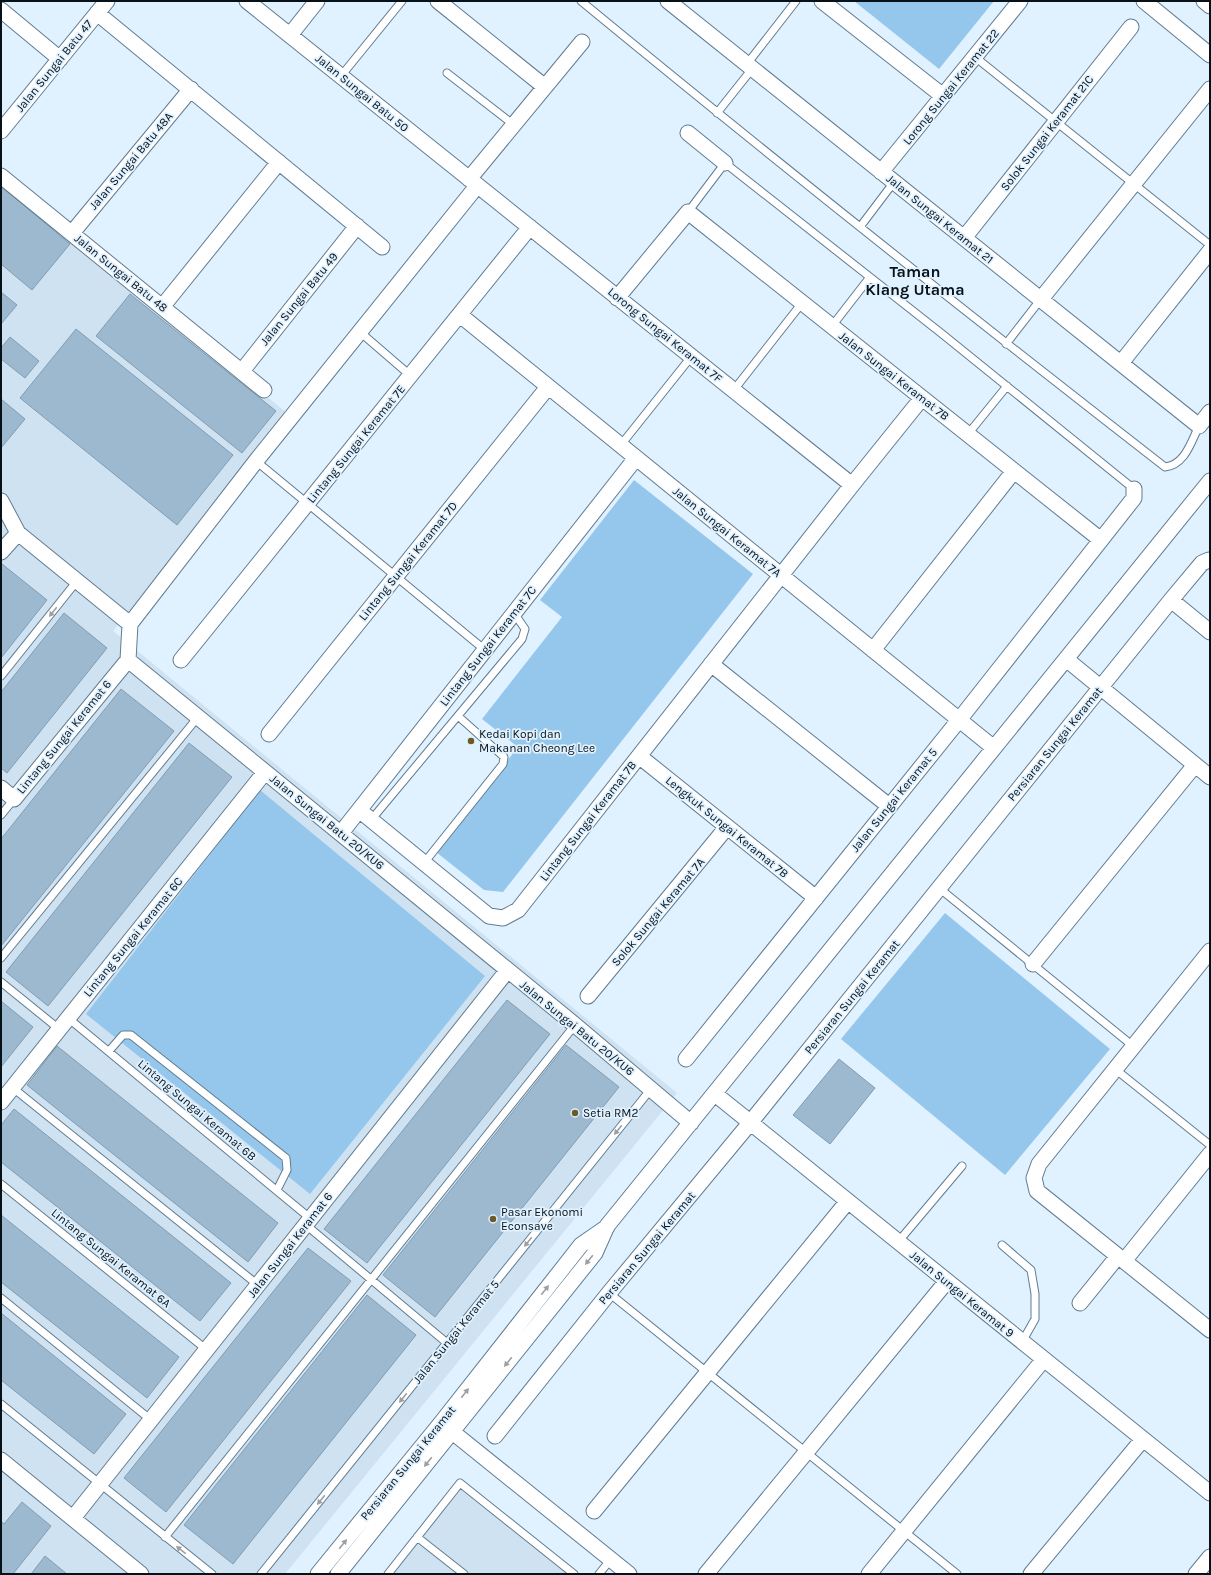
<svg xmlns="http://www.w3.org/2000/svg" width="1211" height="1575" font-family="Karla,sans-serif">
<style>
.built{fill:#cee2f2}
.green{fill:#95c7ed}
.building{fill:#9db9cf;stroke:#829db2}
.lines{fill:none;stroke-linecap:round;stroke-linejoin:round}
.lane-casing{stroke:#617c90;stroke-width:9}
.street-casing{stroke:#617c90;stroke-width:17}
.lane{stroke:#fff;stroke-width:7}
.street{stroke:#fff;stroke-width:15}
.oneway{fill:#9ca0a3}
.poi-dot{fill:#6c5b29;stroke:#e0f1ff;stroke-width:1.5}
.labels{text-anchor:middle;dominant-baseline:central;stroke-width:3.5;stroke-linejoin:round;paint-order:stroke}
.street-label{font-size:12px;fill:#071118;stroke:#e0f1ff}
.poi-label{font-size:12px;fill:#071118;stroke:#e0f1ff;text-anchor:start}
.district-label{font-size:16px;font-weight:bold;fill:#071118;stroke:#e0f1ff}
</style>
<rect width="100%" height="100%" fill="#e0f1ff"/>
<path class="built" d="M1 184 287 413 113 631 677 1093 285 1574H1Z
M460 1489 568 1574H394Z"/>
<path class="green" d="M854 1H994L939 69Z
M634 480 753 574 503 892 484 890 436 852 518 747 482 719 562 617 540 600Z
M260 790 485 976 310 1194 86 1014Z
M945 913 1110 1049 1005 1175 841 1039Z"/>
<path class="building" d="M1 186 70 244 32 290 1 264Z
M1 292 17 305 1 324Z
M130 294 276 411 242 453 96 336Z
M76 329 233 455 177 525 20 398Z
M10 337 39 361 25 378 1 359V348Z
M1 399 25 419 1 448Z
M2 564 47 600 1 658V565Z
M64 613 107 648 7 773 1 768V692Z
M121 689 174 731 1 946V839Z
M189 743 232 777 48 1006 6 972Z
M507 1000 550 1034 367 1263 324 1229Z
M1 1001 33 1027 1 1067Z
M566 1045 619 1087 435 1317 383 1275Z
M57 1046 278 1223 248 1262 27 1085Z
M839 1059 875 1088 830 1144 793 1115Z
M14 1109 231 1283 200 1321 1 1162V1125Z
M1 1215 179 1357 147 1398 1 1282Z
M308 1248 351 1281 166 1512 124 1478Z
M367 1295 416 1335 233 1564 184 1525Z
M1 1313 126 1414 94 1454 1 1380Z
M22 1502 51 1526 13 1574H1V1521L4 1524Z
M45 1556 67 1574H31Z"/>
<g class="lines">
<defs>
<path id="lane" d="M581 1C773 159 968 314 1165 467 1185 465 1191 442 1199 426
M975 57 1210 245
M747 64 796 1
M447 73 514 125
M341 76 402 1
M717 113 752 69
M688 212 725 163 941 333 1134 489
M860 227 894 182
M832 326 870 277
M360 332 411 376
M1006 344 1041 299
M733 391 802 303
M968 434 1007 386
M620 446 691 357
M256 461 485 650
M1 676 77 581
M1 815 14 799
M371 820 522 639 525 629 514 613
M424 863 503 764 504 757 458 716
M939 888 1133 1046
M1 958 198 717
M1 982 59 1029
M68 1018 311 1219
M109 1051 123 1035H131L286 1158 287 1170 277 1190
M1115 1069 1210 1145
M13 1088 258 1285
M1 1184 207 1350
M306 1225 447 1343
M898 1242 962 1166
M1002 1245 1031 1270 1035 1294V1319L1022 1342
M609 1293 957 1574
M1 1298 151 1420
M1 1404 212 1574
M165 1537 575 1025
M417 1537 464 1574
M261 1574 651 1089
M388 1574 460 1483 574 1574
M599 1574 611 1559"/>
<path id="street" d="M247 1 852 485
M438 1 545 87
M668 1 1199 426 1210 412
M822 1 943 96
M1144 1 1210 55
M1204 1 1210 6
M1 10 60 59
M97 13 382 247
M290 35 317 1
M1 131 107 1
M688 133 725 163
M881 172 1020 1
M1 176 264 390
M469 179 582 42
M72 233 191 89
M964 238 1131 27
M617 298 688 212 1101 540
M1041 299 1210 89
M162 307 279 162
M460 315 994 748
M1121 363 1210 251
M242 371 357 226
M1 501 18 533 130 624
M1 552 18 533
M1171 600 1210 632
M130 624 256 461 477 186
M873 650 1014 471
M1066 659 1210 777
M128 660 575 1025 691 1123
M128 660 130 624
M181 660 530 227
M711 664 889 806
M269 734 548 387
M639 756 816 898
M1 788 14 799 128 660
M359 810 489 916 503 918 518 910 852 485 922 398
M341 833 636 458
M1210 951 1039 1164 1034 1178 1037 1191 1210 1330
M1033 964 1195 765
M588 996 727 827
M686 1059 959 720 1134 498V489
M715 1094 1210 1493
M1 1102 265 772
M1124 1261 1210 1154
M1080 1303 1118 1256
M445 1426 629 1574
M495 1436 609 1293 750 1123 1171 600 1202 563 1209 560
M1 1460 141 1574
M594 1511 848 1201
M73 1518 507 971
M318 1574 441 1423 581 1245 607 1227
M338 1574 595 1253 607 1226 1210 481
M706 1574 947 1281
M869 1574 1044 1359
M1031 1574 1143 1439
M1196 1574 1210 1557"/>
</defs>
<use href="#lane" class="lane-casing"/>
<use href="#street" class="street-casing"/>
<use href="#lane" class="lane"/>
<use href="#street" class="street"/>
</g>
<defs><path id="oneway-solid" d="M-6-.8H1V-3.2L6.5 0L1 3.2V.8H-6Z"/></defs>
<g class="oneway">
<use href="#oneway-solid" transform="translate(53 612) rotate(129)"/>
<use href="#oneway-solid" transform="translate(618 1130) rotate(129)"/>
<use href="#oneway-solid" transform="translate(528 1242) rotate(129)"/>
<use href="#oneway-solid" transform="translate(589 1260) rotate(129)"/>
<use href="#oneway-solid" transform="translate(545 1290) rotate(-52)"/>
<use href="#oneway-solid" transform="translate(508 1362) rotate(129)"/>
<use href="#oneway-solid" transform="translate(465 1393) rotate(-52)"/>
<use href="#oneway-solid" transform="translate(403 1398) rotate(129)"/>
<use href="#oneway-solid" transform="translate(428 1462) rotate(129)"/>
<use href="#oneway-solid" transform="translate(321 1500) rotate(129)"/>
<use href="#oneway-solid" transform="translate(343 1544) rotate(-51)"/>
<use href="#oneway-solid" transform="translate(181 1550) rotate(-142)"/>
</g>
<g class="poi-dot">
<circle cx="471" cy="741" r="4"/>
<circle cx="575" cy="1113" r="4"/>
<circle cx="493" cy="1219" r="4"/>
</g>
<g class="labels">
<g class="street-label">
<text transform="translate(54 66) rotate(-51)">Jalan Sungai Batu 47</text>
<text transform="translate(951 87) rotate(-51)">Lorong Sungai Keramat 22</text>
<text transform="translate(362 93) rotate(39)">Jalan Sungai Batu 50</text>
<text transform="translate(1047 133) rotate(-52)">Solok Sungai Keramat 21C</text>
<text transform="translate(131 161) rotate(-50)">Jalan Sungai Batu 48A</text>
<text transform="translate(940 219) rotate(39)">Jalan Sungai Keramat 21</text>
<text transform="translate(121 273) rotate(39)">Jalan Sungai Batu 48</text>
<text transform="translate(299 299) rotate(-51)">Jalan Sungai Batu 49</text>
<text transform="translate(665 335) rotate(39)">Lorong Sungai Keramat 7F</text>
<text transform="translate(894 376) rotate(38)">Jalan Sungai Keramat 7B</text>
<text transform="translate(356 444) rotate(-51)">Lintang Sungai Keramat 7E</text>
<text transform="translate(727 532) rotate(39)">Jalan Sungai Keramat 7A</text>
<text transform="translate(408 561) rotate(-51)">Lintang Sungai Keramat 7D</text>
<text transform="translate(488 646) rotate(-52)">Lintang Sungai Keramat 7C</text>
<text transform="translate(64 737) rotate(-51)">Lintang Sungai Keramat 6</text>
<text transform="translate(1055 744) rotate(-51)">Persiaran Sungai Keramat</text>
<text transform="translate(894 800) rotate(-51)">Jalan Sungai Keramat 5</text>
<text transform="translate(588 821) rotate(-52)">Lintang Sungai Keramat 7B</text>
<text transform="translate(327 822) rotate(39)">Jalan Sungai Batu 20/KU6</text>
<text transform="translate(727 827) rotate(39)">Lengkuk Sungai Keramat 7B</text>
<text transform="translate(658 912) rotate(-50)">Solok Sungai Keramat 7A</text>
<text transform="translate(133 937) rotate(-51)">Lintang Sungai Keramat 6C</text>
<text transform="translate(852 997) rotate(-51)">Persiaran Sungai Keramat</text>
<text transform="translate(577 1028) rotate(39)">Jalan Sungai Batu 20/KU6</text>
<text transform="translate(197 1110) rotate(40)">Lintang Sungai Keramat 6B</text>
<text transform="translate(290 1245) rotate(-52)">Jalan Sungai Keramat 6</text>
<text transform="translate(647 1248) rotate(-50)">Persiaran Sungai Keramat</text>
<text transform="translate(111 1258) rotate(39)">Lintang Sungai Keramat 6A</text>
<text transform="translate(962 1294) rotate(39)">Jalan Sungai Keramat 9</text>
<text transform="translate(456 1332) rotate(-51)">Jalan Sungai Keramat 5</text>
<text transform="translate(408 1463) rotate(-51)">Persiaran Sungai Keramat</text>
</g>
<g class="poi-label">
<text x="479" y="734">Kedai Kopi dan<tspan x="479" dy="14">Makanan Cheong Lee</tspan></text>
<text x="583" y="1113">Setia RM2</text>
<text x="501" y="1212">Pasar Ekonomi<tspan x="501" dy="14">Econsave</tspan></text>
</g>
<g class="district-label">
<text x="915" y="271">Taman<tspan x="915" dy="18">Klang Utama</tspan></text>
</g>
</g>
<rect width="1211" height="1575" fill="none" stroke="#071118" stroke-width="4"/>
</svg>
